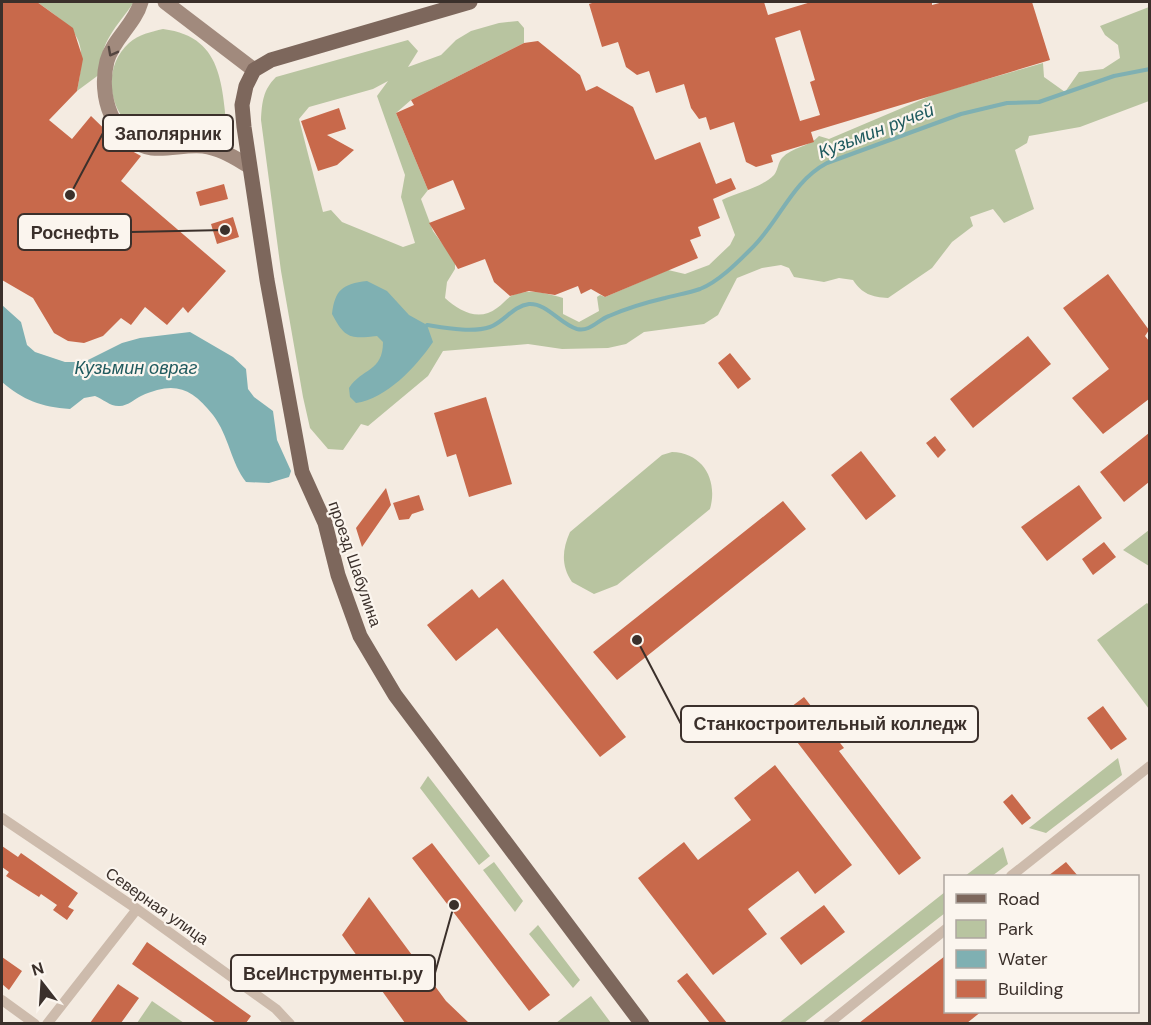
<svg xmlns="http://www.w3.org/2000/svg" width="1151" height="1025" font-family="'DM Sans',sans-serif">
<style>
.green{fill:#b8c4a0;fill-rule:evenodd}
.water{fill:#7fb0b2}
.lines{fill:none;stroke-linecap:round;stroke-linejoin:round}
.stream{stroke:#7fb0b2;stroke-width:4}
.building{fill:#c8694b;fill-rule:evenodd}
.street{stroke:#cdbbac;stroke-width:10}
.secondary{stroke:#a18a7d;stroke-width:15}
.primary{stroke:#7d675c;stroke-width:15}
.oneway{stroke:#544640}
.labels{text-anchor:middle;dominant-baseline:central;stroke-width:4.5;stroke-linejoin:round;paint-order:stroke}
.street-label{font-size:16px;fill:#3b302b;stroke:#fbf5ee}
.water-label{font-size:18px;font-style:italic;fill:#1f5a5e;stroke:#fbf5ee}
.leader{fill:none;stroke:#3b302b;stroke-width:2}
.callout-dot{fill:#3b302b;stroke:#fbf5ee;stroke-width:2}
.callout{fill:#fbf5ee;stroke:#3b302b;stroke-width:2}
.callout-label{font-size:18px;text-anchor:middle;font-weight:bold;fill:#3b302b}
</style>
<rect width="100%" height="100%" fill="#f4ebe1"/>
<path class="green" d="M37 2H134C117 27 100 40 100 74L77 91C88 37 79 32 37 2Z
M1149 7V101L1080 127 1029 136 1027 143 1015 150 1034 209 1004 223 993 209 970 217 973 226 952 242 932 268 888 298C872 297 862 294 853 280L839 278 824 282 794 277 789 268 781 265 762 268 737 278 718 315 704 324 644 332 626 344 608 348 562 349 528 344 443 351 428 376 368 426 361 424 343 450 328 449 310 428 303 397 281 271 261 120C262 102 263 90 276 77L408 40 418 51 408 67 441 55 456 40 471 31 499 23 518 21 524 28V43L411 100 396 113 428 190 421 199 433 231 455 261V269L447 282 445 298C459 311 479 322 497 308 502 305 506 299 511 296 528 288 546 293 563 298V314L579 322 599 311 597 297 600 295 605 297 668 270 685 274 709 265 730 245 735 235 722 200C738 192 761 188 774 175 778 170 778 162 782 158 792 147 809 147 819 136L829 139 935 94 1043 63 1044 77 1065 92 1079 72 1103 69 1120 58 1118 45 1105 35 1100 26ZM388 81 377 96 405 175 401 197 415 243 403 247 342 222 331 210 323 212 299 119 309 107 373 89Z
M163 29C228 37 221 93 229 144 223 141 215 136 208 135 185 133 162 145 140 133 108 115 101 68 129 43 139 34 151 32 163 29Z
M672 452C704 453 718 481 710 509L617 585 594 594 572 582C561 566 562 550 570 532L662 455Z
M1149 530V566L1123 550Z
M1147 603 1150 606 1149 709 1097 640Z
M1118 758 1122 775 1046 833 1029 828Z
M428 776 490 856 479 865 420 788Z
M1003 847 1008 864 992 876H965Z
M494 862 523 901 515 912 483 870Z
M945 892V913L804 1023H779Z
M538 925 580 980 573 988 529 934Z
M591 996 611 1023H556Z
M152 1001 184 1023H137Z"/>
<path class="water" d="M367 281 387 291 409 315 427 325 433 342C416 367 386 399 356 403L350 397 349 388C362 368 383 372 383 342L377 336C351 339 345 339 332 314 335 290 342 284 367 281Z
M2 305 21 322 27 345 35 352 65 362H84L122 343 140 338 190 332 233 357 246 369 248 389 254 397 273 411 277 440 291 471 289 477 269 483 246 482C231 463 229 436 213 415 191 387 174 381 141 396 135 399 127 406 120 406 111 407 103 399 95 396L84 398 70 409C41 407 23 400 2 382Z"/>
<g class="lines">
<path class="stream" d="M427 325C446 328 472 333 490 327 504 322 513 306 529 304 547 303 560 324 577 329 590 332 598 320 609 316 625 309 648 302 665 298 676 295 689 293 700 289 718 282 737 263 750 250 779 223 791 182 827 163L961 114 1007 103 1039 102 1114 76 1150 69"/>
</g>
<path class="building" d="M2 2H37L73 28 83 59 77 91 49 120 72 139 91 116 121 145 141 156 121 181 226 271 188 313 183 307 167 325 145 307 131 325 121 318 103 336 84 343 68 341 54 333 33 298 2 280Z
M595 2H764L768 15 811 2H932V5L943 2H1032L1050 60 811 132 814 142 771 155 773 162 756 167 746 162 734 122 710 130 706 117 699 119 691 108 684 84 656 93 649 71 637 75 626 67 618 42 602 47 589 4ZM800 30 815 80 810 82 820 115 800 121 775 38Z
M538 41 580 75 586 91 597 86 633 107 655 160 700 142 716 184 731 178 736 189 713 199 720 218 698 227 701 236 690 240 698 258 605 297 591 289 581 294 578 286 555 295 529 291 510 296 494 282 485 259 458 269 429 223 465 209 453 180 428 190 396 113 414 105 411 100 524 43Z
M339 108 346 129 327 135 354 150 337 165 318 171 301 121Z
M224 184 228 199 200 206 196 192Z
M233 217 239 237 217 244 211 224Z
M1108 274 1149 330 1145 336 1149 341V399L1103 434 1072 398 1109 369 1063 308Z
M1028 336 1051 364 973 428 950 399Z
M730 353 751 379 738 389 718 363Z
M486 397 512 484 469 497 456 454 447 457 434 413Z
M1149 433V482L1124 502 1100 472Z
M935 436 946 450 938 458 926 443Z
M861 451 896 496 866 520 831 475Z
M1079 485 1102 518 1047 561 1021 527Z
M386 488 391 505 362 547 356 528Z
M419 495 424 510 412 514 409 519 399 520 393 503Z
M783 501 806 529 617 680 593 652Z
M1104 542 1116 557 1093 575 1082 559Z
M503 579 626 737 600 757 497 628 456 661 427 625 472 589 479 598Z
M804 697 844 748 839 751 921 858 899 875 778 717Z
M1103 706 1127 739 1111 750 1087 718Z
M775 765 852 865 815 894 798 871 748 909 767 934 713 975 638 878 684 842 698 860 751 820 734 798Z
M1012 794 1031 818 1022 825 1003 802Z
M432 843 550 995 529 1011 412 858Z
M2 846 18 857 21 853 78 893 68 907 74 910 67 920 53 910 57 905 41 894 39 897 6 876 9 872 2 867Z
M1066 862 1078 876H1048Z
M369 897 446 1001 469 1023H405L342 935Z
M824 905 845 932 801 965 780 938Z
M147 942 251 1016 246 1023H216L132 964Z
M945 956V1011H982L967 1023H859Z
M2 957 22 971 9 990 2 984Z
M687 973 727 1023H710L677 981Z
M118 984 139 998 121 1023H90Z"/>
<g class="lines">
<path class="street" d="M2 818 137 909 276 1009 290 1024
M1011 876 1150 766
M2 1000 35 1024
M47 1024 137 909
M828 1024 946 929"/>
<path class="secondary" d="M141 2C135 24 113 39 107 61 98 95 112 142 152 148 169 150 186 144 203 146 220 148 235 158 249 166
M165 2 254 70"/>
<path class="primary" d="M470 2 271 60 254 70 246 86 242 105 244 127 267 280 302 472 325 523 338 575 360 636 395 695 642 1024"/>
</g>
<defs><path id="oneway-chevron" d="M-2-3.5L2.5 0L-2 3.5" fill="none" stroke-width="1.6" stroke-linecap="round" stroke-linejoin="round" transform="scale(1.5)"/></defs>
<use class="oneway" href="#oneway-chevron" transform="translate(112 52) rotate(118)"/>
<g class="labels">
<g class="street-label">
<text transform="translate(355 564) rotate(71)">проезд Шабулина</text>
<text transform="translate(157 906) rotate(35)">Северная улица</text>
</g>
<g class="water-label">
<text transform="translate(876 131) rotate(-21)">Кузьмин ручей</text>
<text x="136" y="368">Кузьмин овраг</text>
</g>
</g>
<path class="leader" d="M70 195L103 133M225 230L131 232M637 640L681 724M454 905L435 973"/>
<g class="callout-dot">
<circle cx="70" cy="195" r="6"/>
<circle cx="225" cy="230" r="6"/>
<circle cx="637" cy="640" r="6"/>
<circle cx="454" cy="905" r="6"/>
</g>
<g class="callout">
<rect x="103" y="115" width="130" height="36" rx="6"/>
<rect x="18" y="214" width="113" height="36" rx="6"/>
<rect x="681" y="706" width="297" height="36" rx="6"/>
<rect x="231" y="955" width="204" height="36" rx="6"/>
</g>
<g class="callout-label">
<text x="168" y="140">Заполярник</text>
<text x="75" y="239">Роснефть</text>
<text x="830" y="730">Станкостроительный колледж</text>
<text x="333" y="980">ВсеИнструменты.ру</text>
</g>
<rect width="1151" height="1025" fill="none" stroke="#3b302b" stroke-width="6"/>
<rect x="944" y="875" width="195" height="138" fill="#fbf5ee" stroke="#aea6a0" stroke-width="1.5"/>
<rect x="956" y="894" width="30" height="9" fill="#7d675c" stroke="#aea6a0" stroke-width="1.5"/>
<text x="998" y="905" font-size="18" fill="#3b302b">Road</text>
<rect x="956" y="920" width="30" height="18" fill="#b8c4a0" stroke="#aea6a0" stroke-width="1.5"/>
<text x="998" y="935" font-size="18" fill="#3b302b">Park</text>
<rect x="956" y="950" width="30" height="18" fill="#7fb0b2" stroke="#aea6a0" stroke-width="1.5"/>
<text x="998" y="965" font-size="18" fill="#3b302b">Water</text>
<rect x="956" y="980" width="30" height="18" fill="#c8694b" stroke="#aea6a0" stroke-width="1.5"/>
<text x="998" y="995" font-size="18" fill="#3b302b">Building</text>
<g transform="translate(42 983) rotate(343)" stroke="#fbf5ee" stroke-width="4.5" paint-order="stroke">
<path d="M0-4.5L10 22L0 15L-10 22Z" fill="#3b302b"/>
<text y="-9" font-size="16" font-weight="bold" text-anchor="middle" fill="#3b302b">N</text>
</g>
</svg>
